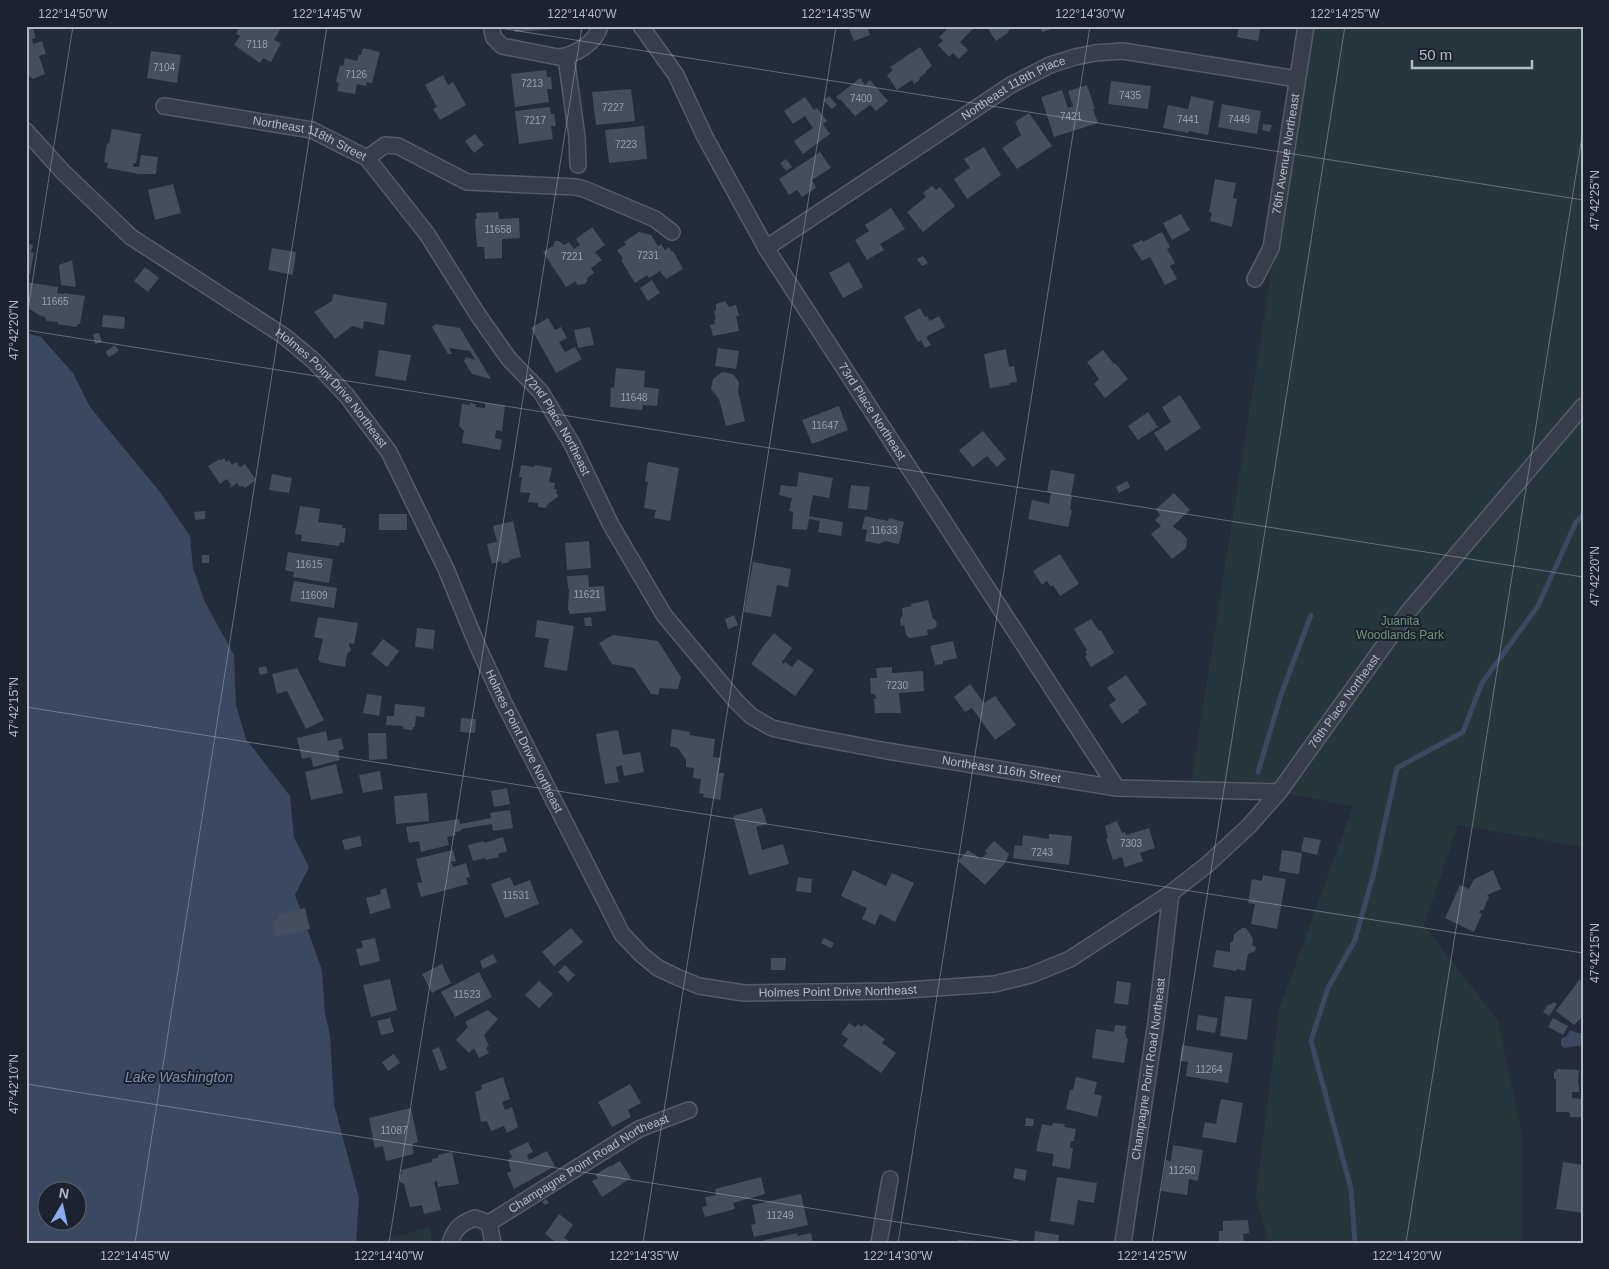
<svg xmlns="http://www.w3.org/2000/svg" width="1609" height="1269" font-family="Arial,sans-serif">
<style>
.green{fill:#26373b}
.water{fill:#3a4862;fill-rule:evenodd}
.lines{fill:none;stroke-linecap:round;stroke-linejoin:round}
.stream{stroke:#3a4862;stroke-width:5}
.building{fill:#454e5e}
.street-casing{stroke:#555b68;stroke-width:18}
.street{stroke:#373d4a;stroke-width:15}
.ticks{fill:none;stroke:#b3b8c6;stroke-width:1;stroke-opacity:0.45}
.labels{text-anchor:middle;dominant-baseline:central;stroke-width:4;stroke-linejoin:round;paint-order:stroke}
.number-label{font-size:10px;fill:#989eac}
.street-label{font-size:12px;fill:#b3b8c6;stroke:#1c232f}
.park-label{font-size:12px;fill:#6b9679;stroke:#1c232f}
.water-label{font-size:14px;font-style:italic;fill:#7c8dac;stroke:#1c232f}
.neatline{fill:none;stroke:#b3b8c6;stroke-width:2}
.ticks-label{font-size:12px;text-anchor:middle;fill:#b3b8c6}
</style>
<rect width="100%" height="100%" fill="#242b3a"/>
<path class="green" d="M1310 26H1583V847L1458 825 1424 925 1498 1021 1522 1135V1243H1269L1256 1198 1279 1011 1353 806 1279 792 1190 790Z
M430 1227 432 1243H372Z"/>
<path class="water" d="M26 333 41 337 73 373 90 407 160 492 190 536 193 568 205 602 234 655 236 705 246 739 290 796 294 837 309 867 295 895 322 970 325 1014 330 1035 334 1104 359 1198 356 1243H26ZM48 1192H78V1222H48Z
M1570 1030 1578 1033H1583V1045L1564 1048 1561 1045V1039L1567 1036Z"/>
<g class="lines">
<path class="stream" d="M1258 772 1281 695 1311 615
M1355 1243 1351 1189 1311 1041 1328 988 1355 940 1374 872 1397 768 1463 732 1482 683 1538 606 1576 522 1583 515"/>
</g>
<path class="building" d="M32 26 36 38 32 39 33 44 42 41 46 54 39 56 45 74 33 79 26 74V28Z
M240 26H282L274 40 281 43 271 62 263 58 260 63 234 45 240 36 236 34Z
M514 26H554V29L515 32Z
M848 26H867L870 35 854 41Z
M950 26H970L973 29 960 42 968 50 959 59 953 53 949 57 938 45 943 41 939 37Z
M986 26H1014L1008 31 1009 32 996 41Z
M1040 26H1058V27L1042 32Z
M1239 26H1261L1258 41 1237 37Z
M920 47 932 66 926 71V73L919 78 920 80 914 84 912 80 897 90 887 75 893 70 890 67Z
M363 48 380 52 372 83 367 82 366 86 357 84 355 94 337 91 339 83 336 82 340 65 343 66 345 58 357 61 359 55H361Z
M151 51 181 55 177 83 147 78Z
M546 70 547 77H551L552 89H547L549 102 515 107 511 74Z
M443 75 448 85 453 82 466 105 440 120 433 109 437 107 425 85Z
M860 78 865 85 870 80 888 101 876 111 870 105 855 116 840 99 839 100 836 97Z
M1111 81 1151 86 1148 109 1108 104Z
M1087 85 1095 109H1093L1098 123 1054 137 1041 97 1062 90 1068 108 1073 106 1068 91Z
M631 89 635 121 596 125 592 92Z
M829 96 837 105 832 109 823 100Z
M1191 96 1214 101 1208 135 1189 131 1188 133 1163 128 1168 105 1188 109Z
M805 97 814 110 817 108 827 121 823 124 830 134 803 154 794 141 813 128 805 116 793 124 784 111Z
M1222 104 1261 111 1257 134 1218 127Z
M550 107 551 114H554L556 126H551L553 139 519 144 515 111Z
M1029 113 1052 146 1017 169 1002 148 1021 135 1015 122Z
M1263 124 1272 125 1270 132 1262 130Z
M644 126 647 159 609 163 605 130Z
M112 129 141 134 136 163H134L133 167H139L141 155 158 157 156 174H139L107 168 108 163 104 162 107 143 109 144Z
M475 134 484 145 474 153 465 141Z
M984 147 1001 175 967 199 954 179 970 168 964 159Z
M820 152 831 168 812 180 816 188 802 197 797 190 789 195 779 179Z
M786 159 792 167 786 171 780 163Z
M1215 179 1236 183 1233 198 1237 199 1232 227 1210 221 1212 213 1209 212Z
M173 184 181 213 155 220 148 190Z
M932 186 936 190 940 187 955 206 923 232 907 212 926 197 923 193Z
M891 208 905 229 880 244 884 250 867 260 855 240 869 231 865 225Z
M498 212 499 219 519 218 520 238 502 239V258L485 259 484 247H477L475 219H477L476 213Z
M1181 214 1190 230 1172 240 1163 223Z
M592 227 605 245 595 252 602 260 591 268 594 273 587 278V281L585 284 577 285 576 281 566 287 543 252 553 246 555 241H559L564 245 569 242 574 249 580 245 576 239Z
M639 232 651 235 658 246 661 244 665 250 669 247 672 252 673 251 683 269 666 279 660 271 649 278 647 275 635 283 621 260 623 259 617 250 626 245 624 242Z
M1162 232 1170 247 1167 249 1175 263 1170 266 1177 279 1165 285 1150 257 1142 261 1132 245 1142 240 1143 242Z
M26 243 33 245 31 252 34 253 30 274 26 273Z
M272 248 296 252 293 275 268 270Z
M923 256 928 263 922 266 917 259Z
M72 260 76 287 61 285 59 265Z
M849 262 863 287 843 298 829 273Z
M145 267 159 278 148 292 134 281Z
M652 280 660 293 648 301 640 288Z
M26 282 58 287 57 293 64 294V293L85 296 80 324H78L76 327 57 324 58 322 47 321 45 317 41 316 26 307Z
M333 294 387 303 384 325 364 321 363 329 352 326 335 339 314 312 332 301Z
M725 301 729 307 736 305 739 316H736L739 331 713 336 710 325 715 324 714 320 716 319 714 311H716V304Z
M920 308 925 317 927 316 930 321 939 316 945 327 926 337 931 345 925 348 921 340 918 342 904 317Z
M103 315 125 317 124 329 102 327Z
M548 318 555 330 561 327 567 338 559 342 565 352 575 347 582 359 556 373 531 328Z
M436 324 460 328 491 379 472 374 464 361 466 357 475 360 470 351 449 348 452 354H448L432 327Z
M590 327 594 345 578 348 574 330Z
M99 333 102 342 95 344 93 334Z
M115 345 119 351 109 357 105 352Z
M718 348 739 351 736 369 715 366Z
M1006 349 1009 367 1014 366 1017 382 1009 383 1010 385 990 388 984 354Z
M379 350 411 355 406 381 375 376Z
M1103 350 1114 364 1115 363 1128 379 1105 398 1094 384 1099 379 1087 362Z
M616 368 645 371 644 387 659 389 657 406 643 405 642 410 610 407 611 387 614 388Z
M722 372 733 374 739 382 738 391 745 421 726 426 719 399 711 389 713 379Z
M1180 395 1201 428 1166 451 1154 433 1171 422 1162 407Z
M470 403 476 404 475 407 485 408V403L505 406 502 431 496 430 495 438 502 440 500 450 462 443 464 431 459 426 462 404 470 405Z
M839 406 848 430 812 444 802 420Z
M1148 412 1158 427 1138 440 1128 426Z
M983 431 1006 459 997 467 987 456 973 467 959 450Z
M224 458 226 462 229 460 232 465 236 462 240 467 245 464 256 480 245 488 242 486 240 487 237 483 229 489 231 485 227 479 220 484 208 466 220 459 221 460Z
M648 462 679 468 670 521 654 518 656 510 644 508 648 482 645 481Z
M521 465 534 467 535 465 552 468 549 482 555 483 554 489H557L556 493 559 496 547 505 546 508 538 507V503L528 502 530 493 520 492 522 477H519Z
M1051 470 1075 474 1071 496H1072L1070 510H1072L1068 527 1028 519 1032 500 1049 504 1051 493 1047 492Z
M799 472 833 478 829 498 813 495 809 516 843 522 841 536 818 532 820 521 809 519 807 530 792 529 793 512 789 511 792 498 779 495 781 485 797 487Z
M272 474 292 478 289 493 269 490Z
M1127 481 1130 487 1119 493 1116 487Z
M851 485 870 487 867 510 848 508Z
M1174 493 1190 510 1172 527H1174L1178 531 1179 530 1187 539 1186 548 1172 559 1151 534 1161 526 1155 520 1160 515 1156 509Z
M300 506 320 509 318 522 343 525 342 528H346L344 543 340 542 339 546 301 541 302 535 295 534Z
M205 511V519L195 520 194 512Z
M379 514H407V530H379Z
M865 516 888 521 889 518 904 522 899 544 885 541 879 544 865 541 867 530 862 529Z
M513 521 521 557 509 560 510 562 502 564 501 561 492 564 487 544 497 542 493 526Z
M589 541 591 568 567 570 565 543Z
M288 552 333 559 329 583 293 577 294 572 285 570Z
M1060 554 1079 584 1060 596 1053 585 1051 587 1047 581 1042 585 1033 571Z
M202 555H209V563H202Z
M753 562 791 569 788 587 777 585 771 617 744 612Z
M588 575 589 587 604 586 606 611 570 614 568 609 569 590 568 588 567 576Z
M294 581 337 588 334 608 290 601Z
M928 600 933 619H935L937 624 935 628 927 630 928 635 910 638 906 635 904 625 901 626 900 619 903 615 902 608 912 606 911 604Z
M734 615 738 625 728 629 725 619Z
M318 617 358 623 354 644 349 643V646L351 650 347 654 345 667 319 662 320 660H318L323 639 314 637Z
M591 617 592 626H585L584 618Z
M1091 619 1099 631 1101 630 1114 653 1091 667 1085 657 1087 655 1085 652 1087 650 1074 629Z
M537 620 574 626 567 671 544 667 549 639 535 637Z
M417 628 435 630 433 649 415 647Z
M774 633 792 648 782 662 784 664 785 662 792 667 798 659 814 670 795 696 751 664 764 645Z
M613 635 658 641 681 677 678 689 660 688 658 695 651 694 634 668 612 664 599 643Z
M383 639 399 651 387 667 371 654Z
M953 641 957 658 943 661V664L935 665 930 646Z
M266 666 268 673 260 675 258 668Z
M892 667V673L923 671 924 691 899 693 901 713H875L874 699H876L875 694H871L870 678H877L876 668Z
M297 668 324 720 306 729 287 691 277 694 272 674Z
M1126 675 1147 704 1138 710 1139 712 1122 724 1109 705 1116 700 1107 688Z
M970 684 984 703 995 696 1016 725 995 740 972 708 965 712 954 697Z
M367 694 382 696 379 716 363 713Z
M395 704 425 707 424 717 416 716 415 727H413L412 730 403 729V726L386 725 387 716H394Z
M461 718 476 719 475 733 460 732Z
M672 729 690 732 689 735 715 739 713 757 721 758 719 773H724L720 800 703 797 704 794 699 793 701 779 693 778 694 768 686 767V760L678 748 670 746Z
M618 730 623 755 640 752 644 772 624 776 622 765 616 767 619 782 605 784 596 734Z
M326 731 328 741 341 738 344 749 338 751 340 760 313 767 311 757 302 759 297 738Z
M368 733H386L387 759 369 760Z
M336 764 343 793 311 800 305 772Z
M380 771 383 789 363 793 359 775Z
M507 788 510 804 494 807 491 791Z
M427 793 429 821 396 824 394 796Z
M762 808 767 824 756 827 762 850 783 844 789 864 749 875 733 816Z
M510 810 513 828 493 831 492 824 461 829V831L455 832 456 835 447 837 449 845 421 852 419 841 409 843 406 827 459 819 460 824 491 818 490 813Z
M1117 821 1122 833 1125 832 1126 835 1149 828 1155 848 1140 853 1143 861 1125 867 1122 857 1113 860 1106 839 1108 838 1105 826Z
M1049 834 1072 836 1069 865 1013 858 1015 845 1022 846 1023 835 1049 839Z
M360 836 362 846 345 850 342 840Z
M503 837 507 851 498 854 499 857 486 860 485 858 473 861 468 845 484 841V843Z
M1304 837 1321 840 1317 855 1301 851Z
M994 841 1009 854 1005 863 985 885 958 861 968 850 981 859 987 853 985 851Z
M453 850 456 861 451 862 453 867 466 863 470 877 466 878 468 884 421 897 417 883 422 882 416 859Z
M1282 850 1302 853 1299 874 1279 871Z
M853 870 886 886 892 873 914 883 895 922 880 914 875 925 862 919 867 908 841 896Z
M1493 870 1501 889 1487 895 1489 897 1483 911 1481 910 1479 913 1482 914 1474 932 1445 918 1460 885 1469 889 1474 879Z
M1263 875 1286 879 1277 929 1251 924 1255 904 1248 903 1252 879 1262 881Z
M510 877 514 886 530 880 539 904 505 918 491 884Z
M798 877 812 879 811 893 796 891Z
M386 888 391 908 370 914 366 898 381 894 380 890Z
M305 908 310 929 276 937 272 921 278 920 277 915Z
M571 928 583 942 554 966 542 952Z
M1242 928H1246L1253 939 1252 945 1256 947 1255 951 1248 954 1245 971 1237 969 1236 971 1213 967 1216 950 1230 952V943L1233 941 1234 934Z
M375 938 380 961 360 966 356 949 363 947 361 941Z
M824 938 834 943 831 948 821 943Z
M493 954 497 962 483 969 480 961Z
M771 958H786L785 970H771Z
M442 964 451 983 432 993 422 974Z
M565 965 575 975 568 982 558 972Z
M479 972 492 997 455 1017 441 992Z
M390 979 397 1010 371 1017 363 985Z
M1579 980 1583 981V1016L1574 1025 1556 1011Z
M539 981 553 994 539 1008 525 995Z
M1117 981 1131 983 1128 1005 1114 1003Z
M1225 996 1252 999 1247 1040 1220 1036Z
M1553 1002 1557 1004 1549 1016 1543 1012 1549 1004 1550 1005Z
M488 1010 498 1019 484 1035 489 1046 486 1048 489 1053 479 1058 474 1048 469 1053 456 1040 468 1027 465 1022Z
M1198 1015 1218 1018 1215 1033 1196 1030Z
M390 1018 394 1032 381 1035 377 1021Z
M1553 1018 1568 1026 1563 1035 1548 1027Z
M849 1023 855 1027 858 1024 862 1027 864 1024 885 1039 882 1043 896 1053 881 1073 843 1046 848 1039 841 1034Z
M1115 1025 1126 1026 1125 1034H1126V1038L1128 1039 1124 1063 1092 1058 1096 1029 1114 1032Z
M1182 1045 1233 1053 1228 1083 1186 1076 1188 1062 1180 1061Z
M439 1047 447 1068 440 1071 432 1050Z
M394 1054 400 1063 388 1071 382 1062Z
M1557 1069 1579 1070 1578 1084H1579V1092H1572V1098L1583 1099V1117H1570V1114L1568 1112H1556V1079H1554V1071L1556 1072Z
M503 1077 510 1099 502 1102 505 1110 512 1107 518 1127 507 1133 504 1126 491 1131 487 1121 481 1122 475 1092 482 1089 481 1085Z
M1076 1077 1097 1082 1094 1094 1102 1096 1097 1117 1066 1109 1070 1090H1073Z
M630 1084 641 1103 628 1110 631 1117 612 1127 598 1102Z
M1221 1099 1243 1103 1236 1143 1202 1137 1205 1122 1216 1124Z
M411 1108 418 1142 412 1144 414 1154 386 1161 383 1146 375 1148 369 1118Z
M1026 1118 1034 1119 1033 1126H1025Z
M1053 1123 1065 1124 1064 1127 1076 1129 1074 1141H1071L1070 1148H1073L1070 1169 1052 1166 1054 1154 1036 1151 1042 1124 1052 1126Z
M528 1142 533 1152 527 1155 529 1160 547 1151 555 1166 514 1189 507 1173 511 1171 508 1160 512 1157 509 1151Z
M1173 1145 1203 1150 1198 1181 1189 1179 1187 1195 1161 1191 1166 1160 1171 1161Z
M452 1152 459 1184 438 1187 437 1181 434 1182 441 1210 424 1214 422 1205 410 1207 404 1184 400 1182 399 1177 402 1173 401 1170 432 1162V1159L439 1157 438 1155Z
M620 1161 631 1178 602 1197 592 1181 598 1178 595 1175 611 1165V1166Z
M1563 1162 1583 1165V1213L1556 1209Z
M1015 1168 1027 1170 1025 1181 1013 1178Z
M761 1177 765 1194 733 1203 735 1209 705 1217 702 1207 707 1206 705 1197 716 1195 715 1189Z
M1057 1177 1097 1183 1094 1203 1078 1200 1074 1225 1050 1221Z
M801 1194 808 1225 754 1237 751 1225 756 1224 752 1205Z
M546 1199 549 1203 545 1205 542 1202Z
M559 1214 573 1225 564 1238 569 1241 568 1243H557L545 1234Z
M1248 1220 1249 1233 1243 1234 1244 1243H1219V1231H1223V1221Z
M1035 1231 1059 1235 1058 1243H1034Z
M797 1233 798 1236 811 1233 813 1243H762L761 1241Z
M958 1240 975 1241V1243H958Z"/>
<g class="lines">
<defs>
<g id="street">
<path d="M491 26 494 38 502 46 558 57C574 56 596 43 600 26"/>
<path id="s1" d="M641 26 676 75 705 137 766 248 1117 788"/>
<path d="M566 57 577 137 578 165"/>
<path id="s2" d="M164 106 312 130 367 158 385 145 398 146 467 182 576 187 584 189 655 219 672 232"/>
<path id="s3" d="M26 131 63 172 131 237 284 336 314 361 347 396 389 452 446 569 478 647 504 703 622 934 642 955 658 968 677 977 699 986 744 993 892 991 994 984 1031 975 1070 959 1171 893 1208 864 1249 826 1279 792 1408 612 1583 406"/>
<path id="s4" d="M367 158 427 234 478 315 509 359 541 392 572 444 611 525 664 615 735 700 751 716 772 728 803 735 887 751 1117 788 1279 792"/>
<path id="s5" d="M766 248 1011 85 1050 65 1075 57 1095 53 1123 51 1297 79"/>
<path id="s6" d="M1255 279 1271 248 1306 26"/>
<path d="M489 1223 493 1243"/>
<path id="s7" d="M450 1243C455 1228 461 1223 475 1218L489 1223 639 1129 689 1110"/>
<path d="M879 1243 890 1179"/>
<path id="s8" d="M1123 1243 1156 1022 1171 893"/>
</g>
</defs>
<use href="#street" class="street-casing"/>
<use href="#street" class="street"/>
</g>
<path class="ticks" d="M487 26 1583 200M26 322 73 26M26 330 1583 577M26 707 1583 953M26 1084 1030 1243M135 1243 327 26M389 1243 582 26M643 1243 836 26M898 1243 1090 26M1152 1243 1345 26M1406 1243 1583 130"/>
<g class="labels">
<g class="number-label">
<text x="257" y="44">7118</text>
<text x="164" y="67">7104</text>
<text x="356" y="74">7126</text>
<text x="532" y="83">7213</text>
<text x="1130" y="95">7435</text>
<text x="861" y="98">7400</text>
<text x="613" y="107">7227</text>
<text x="1071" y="116">7421</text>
<text x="1188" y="119">7441</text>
<text x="1239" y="119">7449</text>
<text x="535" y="120">7217</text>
<text x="626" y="144">7223</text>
<text x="498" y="229">11658</text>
<text x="648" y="255">7231</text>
<text x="572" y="256">7221</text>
<text x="55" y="301">11665</text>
<text x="634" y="397">11648</text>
<text x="825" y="425">11647</text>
<text x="884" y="530">11633</text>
<text x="309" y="564">11615</text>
<text x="587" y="594">11621</text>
<text x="314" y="595">11609</text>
<text x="897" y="685">7230</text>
<text x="1131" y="843">7303</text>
<text x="1042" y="852">7243</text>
<text x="516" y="895">11531</text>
<text x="467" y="994">11523</text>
<text x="1209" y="1069">11264</text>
<text x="394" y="1130">11087</text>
<text x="1182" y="1170">11250</text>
<text x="780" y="1215">11249</text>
</g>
<g class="street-label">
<text stroke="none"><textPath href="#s5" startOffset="295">Northeast 118th Place</textPath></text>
<text stroke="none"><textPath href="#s2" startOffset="150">Northeast 118th Street</textPath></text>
<text stroke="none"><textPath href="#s6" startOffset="130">76th Avenue Northeast</textPath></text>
<text stroke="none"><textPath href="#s3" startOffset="402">Holmes Point Drive Northeast</textPath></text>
<text stroke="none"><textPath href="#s1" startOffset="450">73rd Place Northeast</textPath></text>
<text stroke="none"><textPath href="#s4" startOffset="329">72nd Place Northeast</textPath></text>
<text stroke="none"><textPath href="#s3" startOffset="1875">76th Place Northeast</textPath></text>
<text stroke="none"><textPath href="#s3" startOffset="808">Holmes Point Drive Northeast</textPath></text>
<text stroke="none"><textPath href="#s4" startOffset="938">Northeast 116th Street</textPath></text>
<text stroke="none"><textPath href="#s3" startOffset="1258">Holmes Point Drive Northeast</textPath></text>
<text stroke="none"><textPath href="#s8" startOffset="176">Champagne Point Road Northeast</textPath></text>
<text stroke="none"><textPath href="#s7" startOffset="168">Champagne Point Road Northeast</textPath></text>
</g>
<g class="park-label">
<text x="1400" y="621">Juanita<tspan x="1400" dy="14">Woodlands Park</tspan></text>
</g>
<g class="water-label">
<text x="179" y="1077">Lake Washington</text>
</g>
</g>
<rect width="1609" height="1269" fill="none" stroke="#1c232f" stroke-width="55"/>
<g transform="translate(62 1206) rotate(9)"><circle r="24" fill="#1c232f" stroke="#585f6b"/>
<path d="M0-4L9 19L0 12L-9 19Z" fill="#8caaf2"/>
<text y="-8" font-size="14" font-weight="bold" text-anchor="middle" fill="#b3b8c6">N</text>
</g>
<path d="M1412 60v8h120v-8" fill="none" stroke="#b3b8c6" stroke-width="2.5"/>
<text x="1419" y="60" font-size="15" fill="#b3b8c6" stroke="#1c232f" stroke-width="4" paint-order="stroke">50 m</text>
<rect x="28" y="28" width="1554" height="1214" class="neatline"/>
<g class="ticks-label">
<text x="73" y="18">122°14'50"W</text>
<text x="327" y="18">122°14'45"W</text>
<text x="582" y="18">122°14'40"W</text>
<text x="836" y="18">122°14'35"W</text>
<text x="1090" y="18">122°14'30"W</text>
<text x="1345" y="18">122°14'25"W</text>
<text transform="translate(1595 200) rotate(-90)" y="4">47°42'25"N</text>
<text transform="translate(14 330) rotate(-90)" y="4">47°42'20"N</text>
<text transform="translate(1595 576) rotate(-90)" y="4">47°42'20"N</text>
<text transform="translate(14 707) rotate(-90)" y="4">47°42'15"N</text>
<text transform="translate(1595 953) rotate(-90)" y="4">47°42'15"N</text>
<text transform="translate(14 1084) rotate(-90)" y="4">47°42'10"N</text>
<text x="135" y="1260">122°14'45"W</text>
<text x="389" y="1260">122°14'40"W</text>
<text x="644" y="1260">122°14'35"W</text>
<text x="898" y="1260">122°14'30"W</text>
<text x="1152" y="1260">122°14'25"W</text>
<text x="1407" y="1260">122°14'20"W</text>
</g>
</svg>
